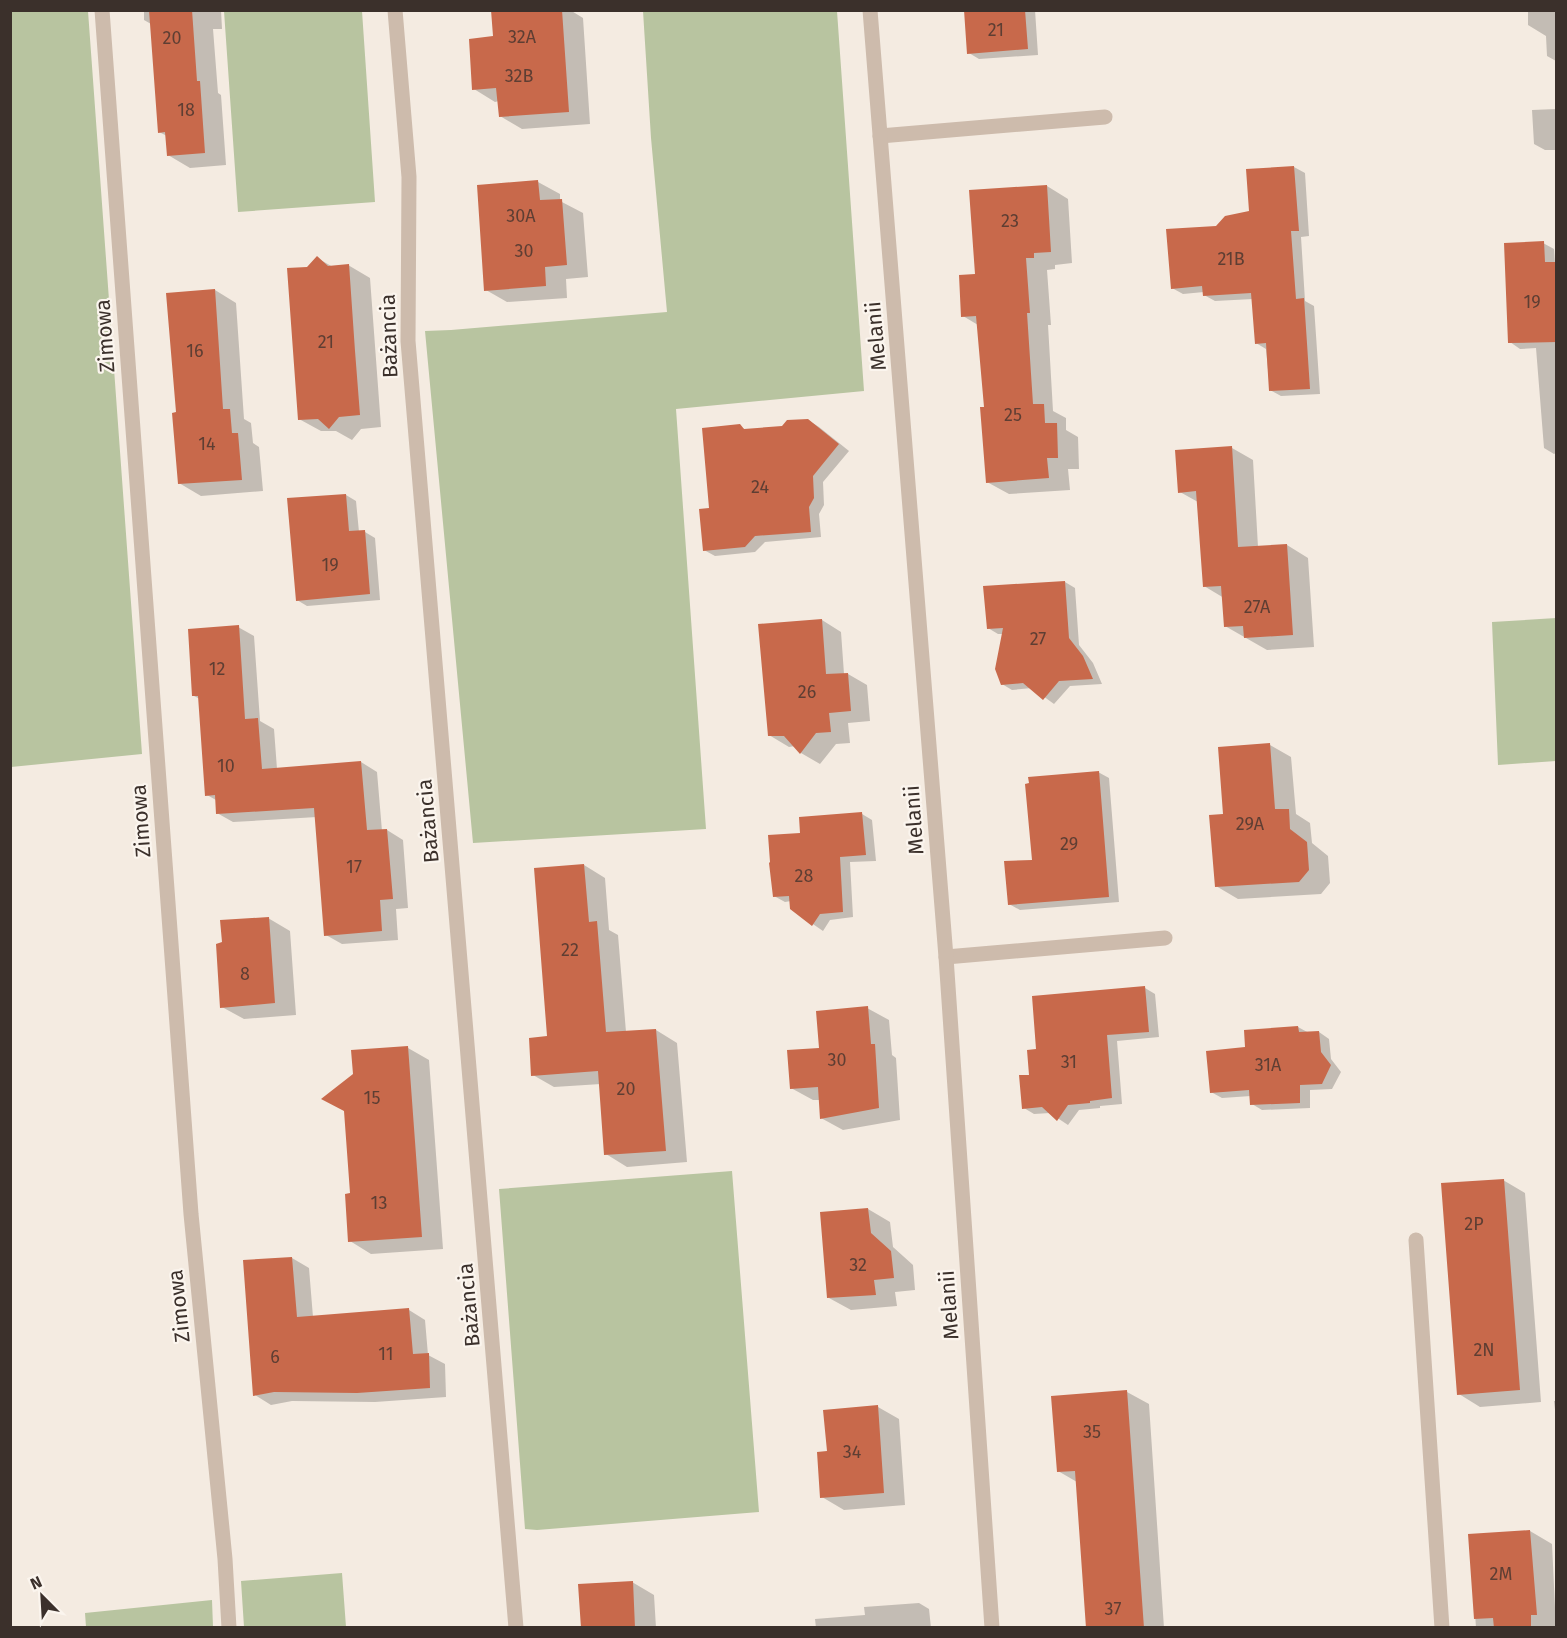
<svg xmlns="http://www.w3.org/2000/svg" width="1567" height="1638" font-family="'Fira Sans',sans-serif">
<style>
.green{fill:#b8c4a0}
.shadow{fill:#0003}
.building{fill:#c8694b}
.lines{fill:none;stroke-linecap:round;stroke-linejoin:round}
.service{stroke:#cdbbac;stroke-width:15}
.minor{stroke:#cdbbac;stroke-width:15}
.labels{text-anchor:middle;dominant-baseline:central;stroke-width:4.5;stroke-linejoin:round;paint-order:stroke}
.number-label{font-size:18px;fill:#5e3e33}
.street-label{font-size:21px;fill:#3b302b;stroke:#fbf5ee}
</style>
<rect width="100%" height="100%" fill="#f4ebe1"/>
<path class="green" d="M11 10 88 11 142 754 11 767Z
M224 11H362L375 202 238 212Z
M643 11H837L864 391 676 409 706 829 473 843 425 331 451 330 667 312 651 138Z
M1556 618V761L1498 765 1492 622Z
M732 1171 759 1512 537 1530 525 1529 499 1189Z
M342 1573 346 1627H244L241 1581Z
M212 1600 213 1627H86L85 1613Z"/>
<path class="shadow" d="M144 10H221L222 29H213L218 93 221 95 226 165 190 168 168 155 167 136 159 132 151 24 144 20Z
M492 10H570L583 18 590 124 522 129 500 116 499 101 495 102 474 89 495 38Z
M966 10H1035L1038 55 979 59 969 53Z
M1528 10H1556V61L1547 56 1546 36 1528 25Z
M1556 109V150H1545L1534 144 1532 110Z
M1294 167 1305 173 1309 236 1301 237 1305 301 1314 306 1320 394 1281 396 1270 390 1266 349 1256 343 1253 299 1215 301 1204 295V292L1183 294 1172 288 1217 227 1250 213Z
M538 182 560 194V201L583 213 588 277 566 279 567 298 507 302 486 290Z
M1047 186 1068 199 1072 263 1055 265V269L1047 270 1051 325H1048L1053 411 1066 418V430L1078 437 1079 469H1068L1070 490 1009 494 987 482 985 409 978 325 963 316 976 275Z
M1543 243 1554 249 1555 264H1556V453L1554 454 1544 448 1536 348 1520 349 1510 342Z
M317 258 333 267 348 265 370 278 381 427 361 429 352 440 336 431H321L299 419 307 269Z
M215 290 236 303 244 419 251 423 253 443 259 447 263 491 201 496 179 483 178 414Z
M808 420 819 427 849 451 823 482 824 505 819 514 821 537 765 542 755 552 715 556 704 550 711 509 739 426 748 431 783 428Z
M1232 448 1253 460 1258 547 1287 545 1308 558 1314 647 1267 650 1225 626 1224 598 1204 586 1198 502 1180 492Z
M346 495 356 501 359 532H365L375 538 380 600 307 606 297 600Z
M1065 582 1075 588 1079 645 1093 663 1102 684 1070 686 1054 704 1032 688 1012 690 1002 684 1003 634H998L988 628Z
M822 620 841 632 844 674H848L867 685 870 721 848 723 850 743 836 744 820 764 801 753 795 746 789 747 769 735Z
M238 627 254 636 260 721 274 729 277 769 361 762 377 772 382 831 387 830 403 840 408 908 396 909 398 940 342 944 326 935 317 817 233 822 217 813 216 800 207 795 200 699 194 696Z
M1270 745 1291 757 1296 814 1310 823 1312 843 1328 856 1330 883 1321 894 1238 899 1216 886 1225 815Z
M1098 772 1109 778 1119 902 1020 910 1009 904 1033 861Z
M862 814 872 820 876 861 850 862 853 917 830 920 823 931 791 909V901L785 902 774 896 802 834Z
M584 865 605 878 609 930 618 935 626 1032 656 1030 677 1043 687 1162 627 1167 606 1154 601 1084 554 1087 533 1075 549 1038Z
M268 918 290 931 296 1015 244 1019 222 1007Z
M1145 988 1155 994 1159 1037 1117 1041 1122 1104 1100 1106V1108L1079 1110 1068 1125 1050 1113 1034 1114 1024 1108 1031 1076Z
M867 1008 889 1020 892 1055 896 1058 900 1120 843 1130 821 1118 820 1100H813L791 1088 821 1049Z
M1298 1027 1309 1033 1319 1032 1329 1039 1331 1059 1341 1072 1332 1089 1310 1090V1108L1262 1110 1252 1104 1251 1096 1222 1098 1211 1092 1247 1048Z
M408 1048 429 1060 443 1249 371 1254 350 1241 351 1195Z
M1503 1180 1525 1193 1541 1402 1480 1407 1459 1394Z
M868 1209 890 1222 893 1247 913 1265 915 1290 895 1292 897 1306 851 1310 829 1298Z
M292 1258 309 1268 313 1317 409 1310 425 1320 428 1355 445 1364 446 1397 375 1402 292 1401 271 1405 255 1395 245 1262Z
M1127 1392 1149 1404 1164 1628H1087L1077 1482 1058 1471Z
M1554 1401H1556V1418Z
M878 1407 899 1419 905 1505 844 1510 822 1497 828 1453Z
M1530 1531 1552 1544 1556 1628H1476L1470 1536Z
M632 1582 654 1595 656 1628H583Z
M919 1603 929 1609 931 1628H816L815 1619 865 1615 864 1607Z
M444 1626 447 1628H416Z"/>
<path class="building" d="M149 10H192L197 81H200L205 153 167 156 165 132 158 133Z
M491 10H562L569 112 499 117 496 88 472 90 469 39 493 36Z
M964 10H1025L1028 49 967 54Z
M1294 166 1299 231H1291L1296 299 1304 298 1310 389 1269 391 1266 343 1255 344 1251 293 1203 296 1202 286 1171 289 1166 229 1216 226 1225 216 1249 211 1246 169Z
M538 180 540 200 562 199 567 265 545 267 546 286 484 291 477 185Z
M1047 185 1051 252 1034 253V258H1026L1030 313H1027L1033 404H1044L1045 423H1057L1058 458H1047L1049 478 986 483 980 407H984L976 316 961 317 959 275 975 274 969 190Z
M1544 241 1545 262H1557V342L1508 343 1504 243Z
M317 256 328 266 349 264 355 351 360 415 339 417 329 429 318 419 298 420 287 268 307 267Z
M215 289 223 409H230L232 433H238L242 480 178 484 172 413 176 412 166 293Z
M808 419 839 444 813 476 814 498 809 507 811 532 755 536 745 547 703 551 699 509 709 508 702 428 740 424 744 429 782 426 787 420Z
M1232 446 1238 547 1287 544 1293 635 1244 638 1243 626 1224 627 1221 586 1203 587 1196 491 1178 493 1175 450Z
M346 494 349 531 365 530 370 594 296 601 287 498Z
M1065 581 1069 638 1083 656 1093 679 1059 681 1043 700 1023 683 1001 685 995 669 1003 628 987 629 983 586Z
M822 619 826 674 848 673 851 711 829 713 831 732 816 733 800 754 784 736H768L758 624Z
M239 625 245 719 258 718 262 769 361 761 367 830 387 829 393 899 380 900 382 931 324 936 314 808 216 814 215 795 205 796 198 696H192L188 629Z
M1270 743 1275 809H1289L1290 829 1307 842 1309 870 1299 882 1215 887 1209 815 1223 814 1218 747Z
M1099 771 1109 897 1008 905 1004 861 1032 860 1025 784 1029 783 1028 777Z
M862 812 866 855 840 857 843 912 820 914 812 926 790 909 789 896 773 897 769 863 770 862 768 835 800 833 799 817Z
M584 864 589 922 597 921 606 1032 656 1029 666 1151 604 1155 598 1071 531 1076 529 1038 547 1036 534 868Z
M269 917 275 1003 220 1008 216 944 222 942 220 920Z
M1145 986 1149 1032 1107 1035 1112 1098 1090 1101V1103L1068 1105 1057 1121 1042 1107 1022 1109 1019 1075H1029L1027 1050 1036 1049 1032 996Z
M868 1006 871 1044H875L879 1108 820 1119 818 1087 790 1089 787 1050 819 1048 816 1011Z
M1298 1026 1299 1032 1319 1031 1321 1052 1331 1065 1322 1084 1300 1085V1103L1250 1105 1249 1090 1210 1093 1206 1051 1245 1047 1244 1030Z
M408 1046 422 1237 348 1242 345 1194 350 1193 344 1111 321 1099 353 1074 351 1050Z
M1504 1179 1520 1390 1457 1395 1441 1183Z
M868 1208 871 1233 891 1251 894 1278 874 1280 876 1295 827 1298 820 1212Z
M292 1257 297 1317 409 1308 413 1354 429 1353 430 1388 357 1393 274 1392 253 1396 243 1260Z
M1127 1390 1144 1628H1086L1075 1471 1057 1472 1051 1396Z
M878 1405 884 1493 820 1498 817 1452 827 1451 823 1410Z
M1530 1530 1537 1615H1531V1628H1494L1493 1618 1474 1619 1468 1534Z
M633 1581 635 1628H581L578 1584Z"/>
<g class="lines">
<path class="service" d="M880 136 1105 117
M946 957 1165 938
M1416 1240 1442 1628"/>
<path class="minor" d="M102 10 191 1214 225 1559 229 1628
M395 10 409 177 408 341 516 1628
M870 10 946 957 992 1628"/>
</g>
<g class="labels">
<g class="number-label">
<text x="996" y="30">21</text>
<text x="522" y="37">32A</text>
<text x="172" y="38">20</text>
<text x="519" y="76">32B</text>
<text x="186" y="110">18</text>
<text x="521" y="216">30A</text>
<text x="1010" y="221">23</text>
<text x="524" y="251">30</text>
<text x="1231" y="259">21B</text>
<text x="1532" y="302">19</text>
<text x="326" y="342">21</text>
<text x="195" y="351">16</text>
<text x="1013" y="415">25</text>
<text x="207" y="444">14</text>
<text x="760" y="487">24</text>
<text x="330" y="565">19</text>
<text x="1257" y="607">27A</text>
<text x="1038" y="639">27</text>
<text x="217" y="669">12</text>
<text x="807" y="692">26</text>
<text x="226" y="766">10</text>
<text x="1250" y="824">29A</text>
<text x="1069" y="844">29</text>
<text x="354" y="867">17</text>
<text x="804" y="876">28</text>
<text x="570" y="950">22</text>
<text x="245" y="974">8</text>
<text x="837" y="1060">30</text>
<text x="1069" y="1062">31</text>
<text x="1268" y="1065">31A</text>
<text x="626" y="1089">20</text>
<text x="372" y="1098">15</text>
<text x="379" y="1203">13</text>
<text x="1474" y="1224">2P</text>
<text x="858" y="1265">32</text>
<text x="1484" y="1350">2N</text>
<text x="386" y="1354">11</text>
<text x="275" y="1357">6</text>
<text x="1092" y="1432">35</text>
<text x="852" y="1452">34</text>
<text x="1501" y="1574">2M</text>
<text x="1113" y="1609">37</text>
</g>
<g class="street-label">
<text transform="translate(105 336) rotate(-94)">Zimowa</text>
<text transform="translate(389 336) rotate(-92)">Bażancia</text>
<text transform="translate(876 336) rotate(-95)">Melanii</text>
<text transform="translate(914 820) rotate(-94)">Melanii</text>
<text transform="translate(141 821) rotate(-94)">Zimowa</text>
<text transform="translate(428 821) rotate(-95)">Bażancia</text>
<text transform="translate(469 1305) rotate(-95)">Bażancia</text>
<text transform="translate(949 1305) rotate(-94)">Melanii</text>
<text transform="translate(179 1306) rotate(-96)">Zimowa</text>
</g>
</g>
<rect width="1567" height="1638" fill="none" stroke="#3b302b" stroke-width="24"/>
<g transform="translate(42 1596) rotate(336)" stroke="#fbf5ee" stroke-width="4.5" paint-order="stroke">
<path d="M0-4.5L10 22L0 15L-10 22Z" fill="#3b302b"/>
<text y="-9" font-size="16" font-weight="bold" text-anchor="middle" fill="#3b302b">N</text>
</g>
</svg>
